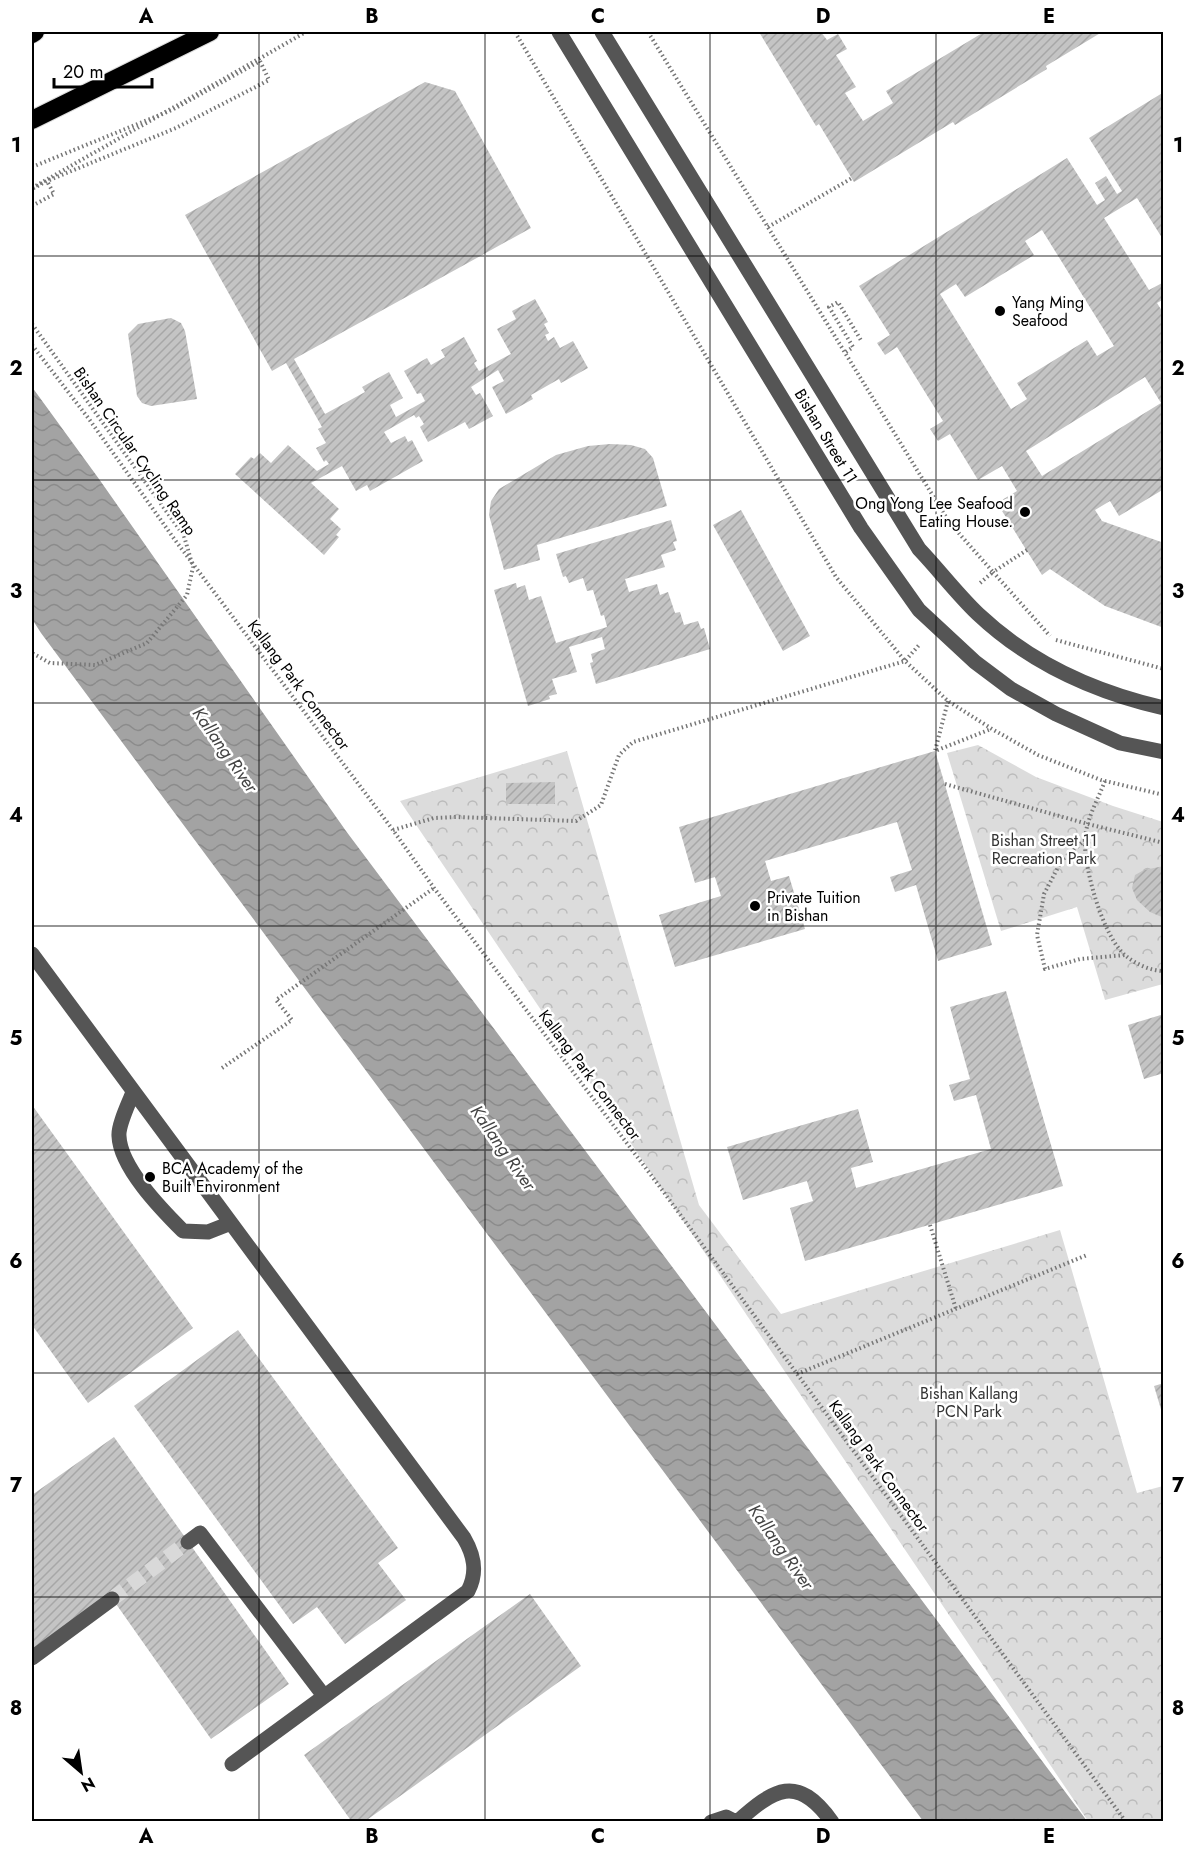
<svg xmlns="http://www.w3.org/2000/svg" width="1195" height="1853" font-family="Jost,sans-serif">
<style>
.park{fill:url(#park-crowns)}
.water{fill:url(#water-waves)}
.building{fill:url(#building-hatch);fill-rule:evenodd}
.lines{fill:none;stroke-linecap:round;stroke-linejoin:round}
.minor-tunnel{stroke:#d9d9d9;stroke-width:15;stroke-dasharray:15 8;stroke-linecap:butt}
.highway-casing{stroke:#dbdbdb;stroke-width:20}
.path{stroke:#777;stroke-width:4;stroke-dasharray:1.5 3;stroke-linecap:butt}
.minor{stroke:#555;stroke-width:15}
.highway{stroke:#000;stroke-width:18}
.path-bridge{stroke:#777;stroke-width:4;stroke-dasharray:1.5 3;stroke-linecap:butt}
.grid{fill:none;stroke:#000;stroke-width:1.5;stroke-opacity:0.55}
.poi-dot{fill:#000;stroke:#fff;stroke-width:2}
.labels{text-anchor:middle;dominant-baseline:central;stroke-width:5;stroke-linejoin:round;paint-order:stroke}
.poi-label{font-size:16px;fill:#000;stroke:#fff;text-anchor:start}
.street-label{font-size:16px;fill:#000;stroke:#fff}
.park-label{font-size:16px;fill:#333;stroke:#fff}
.water-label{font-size:18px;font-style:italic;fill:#444;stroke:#fff}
.neatline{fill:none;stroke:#000;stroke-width:2}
.grid-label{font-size:20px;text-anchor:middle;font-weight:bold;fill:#000}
</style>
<defs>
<pattern id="park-crowns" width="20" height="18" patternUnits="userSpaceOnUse" patternTransform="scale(1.5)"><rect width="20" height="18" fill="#dcdcdc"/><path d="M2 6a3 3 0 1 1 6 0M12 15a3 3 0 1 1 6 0" fill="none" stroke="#bbb"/></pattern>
<pattern id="water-waves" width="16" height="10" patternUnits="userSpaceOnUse" patternTransform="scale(1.5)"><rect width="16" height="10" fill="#a3a3a3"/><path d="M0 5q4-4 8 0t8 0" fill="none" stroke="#8b8b8b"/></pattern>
<pattern id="building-hatch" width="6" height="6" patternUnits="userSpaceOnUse" patternTransform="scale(1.5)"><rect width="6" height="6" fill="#c4c4c4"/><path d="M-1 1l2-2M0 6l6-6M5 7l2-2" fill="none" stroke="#a7a7a7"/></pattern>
</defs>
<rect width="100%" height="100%" fill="#fff"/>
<path class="park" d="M978 745 1036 777 1113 806 1163 822V984L1105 1000 1077 907 1001 931 947 753Z
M567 751 699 1205 781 1314 1060 1230 1137 1493 1163 1486V1821H1088L400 801Z"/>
<path class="water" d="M32 387 99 479 346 831 1087 1821H923L41 633 32 619Z"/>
<path class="building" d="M759 32H821L827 40 838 34 847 49 836 55 856 87 845 93 863 121 893 103 886 91 984 32H1102L1046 66 1047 69 955 125 953 122 854 182 819 124 816 126Z
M425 82 455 91 531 228 294 359 325 414 365 392 362 387 389 372 403 398 390 405 396 417 425 401 421 393 417 394 404 371 427 358 431 365 445 357 441 350 464 337 477 361 474 363 479 371 511 354 497 329 516 319 512 311 535 299 548 322 544 324 549 333 545 335 548 341 554 337 560 348 573 341 588 368 561 383 559 379 531 395 533 399 506 414 492 387 504 381 498 370 471 387 476 395 480 393 493 416 469 429 465 422 428 442 420 427 424 424 419 416 416 418 414 415 384 432 391 443 405 436 408 442 412 440 423 461 370 491 367 485 356 491 342 466 311 483 339 509 330 519 341 529 336 535 339 537 324 555 235 474 251 457 254 459 260 453 271 463 288 445 317 471 329 464 326 460 324 462 316 448 326 443 318 429 322 427 286 363 272 371 185 215Z
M1164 92V241L1137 198 1104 218 1149 290 1164 282V299L1157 303 1164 314V489L1119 516 1110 501 1095 510 1102 521 1164 543V628L1105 606 1050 569 1042 575 997 503 1017 491 1002 466 978 480 950 434 938 441 930 429 943 421 897 347 885 355 877 343 890 335 859 286 1067 158 1097 205 1105 200 1095 183 1106 176 1117 194 1122 191 1089 138ZM1042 230 1114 346 1097 356 1087 340 1017 383 1027 399 1011 409 940 294 956 284 965 297 1034 255 1025 241ZM1145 377 1161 403 1042 476 1026 451Z
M171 318 181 323 185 331 197 399 151 406 142 403 137 396 128 334 138 324Z
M610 444 631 445 645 449 653 458 667 506 537 545 540 560 504 570 489 515 491 501 499 489 556 455 588 446Z
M741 510 810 636 783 651 713 525Z
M671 520 677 541 673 542 676 550 661 555 665 567 625 579 629 592 657 584 660 595 668 592 675 613 680 612 684 625 698 621 701 629 704 628 710 649 596 684 590 663 593 662 591 654 605 649 602 637 569 647 577 672 552 679 557 694 549 696 550 699 528 706 494 590 516 583 517 588 525 585 529 600 541 596 556 643 607 627 604 615 601 616 593 590 587 591 583 578 569 583 566 576 563 577 556 554Z
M935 751 992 945 938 961 916 885 895 892 890 877 912 870 897 822 765 861 771 881 789 876 805 929 675 967 659 915 721 896 715 877 695 883 679 827Z
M555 782V804H506V783Z
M1164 866V918L1150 912 1137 900 1132 888 1135 875 1144 870Z
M1006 991 1063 1186 805 1261 790 1208 813 1201 807 1181 743 1200 727 1147 858 1109 873 1162 851 1168 856 1188 991 1149 976 1095 954 1101 949 1085 970 1079 950 1007Z
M1164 1014V1073L1144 1079 1128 1025Z
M32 1105 193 1328 88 1403 32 1325Z
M238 1330 398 1548 378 1563 406 1600 345 1644 317 1607 293 1624 134 1406Z
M1164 1383V1416H1163L1154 1386Z
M114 1437 289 1684 211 1739 109 1594 32 1649V1495Z
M530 1594 581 1666 364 1822H352L304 1755Z"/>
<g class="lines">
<path class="minor-tunnel" d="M112 1599 188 1542"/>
<defs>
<path id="highway" d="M32 34 35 32
M32 120 210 32"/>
</defs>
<use href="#highway" class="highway-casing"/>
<path class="path" d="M515 32 836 577 905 661 948 701 992 729 1038 755 1101 780 1164 795
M648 32 949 522 993 572 980 583
M32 188 306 32
M32 206 54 194 47 181
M768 227 852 178
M32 345 89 419 175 540 393 830 434 888 657 1183 1126 1822
M846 352 853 347 829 307 838 302 862 342
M1027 550 993 572 1050 636
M1056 640 1164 669
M948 701 935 751 991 729
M1105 781C1098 799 1087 818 1085 838 1083 866 1103 937 1125 955 1135 964 1151 971 1164 971
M945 784 1088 824 1164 843
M393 830 434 818 456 817 576 821 601 805 619 755 633 742 905 661 920 644
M1085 840 1062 860 1044 894 1037 935 1045 969 1080 959 1125 955
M222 1068 292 1020 276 1000 434 888
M930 1225 956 1309
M797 1374 1087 1255"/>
<path class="minor" d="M559 32 861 528 919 610 975 662 1011 689 1056 714 1120 743 1164 752
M602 32 919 549C939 570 957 594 978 614 1030 663 1094 692 1164 708
M32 954 464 1538C474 1555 478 1572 468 1591L232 1764
M133 1092C129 1103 118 1125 119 1136 120 1167 161 1209 183 1231L208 1232 231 1223
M188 1542 200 1533 324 1696
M32 1658 112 1599
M711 1822 726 1817 736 1822
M737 1822C774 1789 797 1773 832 1822"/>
<use href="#highway" class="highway"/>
<path class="path-bridge" d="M32 167 172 110 260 61 269 80 176 128 47 181 32 189
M32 324 184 536 193 567 187 595 147 643 95 665 50 663 32 653"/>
</g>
<path class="grid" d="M259 32V1822M485 32V1822M710 32V1822M936 32V1822M32 256H1164M32 480H1164M32 703H1164M32 926H1164M32 1150H1164M32 1373H1164M32 1597H1164"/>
<g class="poi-dot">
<circle cx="1000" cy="311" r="6"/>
<circle cx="1025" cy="512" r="6"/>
<circle cx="755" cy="906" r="6"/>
<circle cx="150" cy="1177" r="6"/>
</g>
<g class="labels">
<g class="poi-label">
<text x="1012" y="302">Yang Ming<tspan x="1012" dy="18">Seafood</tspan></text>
<text x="1013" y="503" text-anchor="end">Ong Yong Lee Seafood<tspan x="1013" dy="18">Eating House.</tspan></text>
<text x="767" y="897">Private Tuition<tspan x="767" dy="18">in Bishan</tspan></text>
<text x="162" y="1168">BCA Academy of the<tspan x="162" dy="18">Built Environment</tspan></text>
</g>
<g class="street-label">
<text transform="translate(826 436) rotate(59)">Bishan Street 11</text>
<text transform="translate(135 451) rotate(55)">Bishan Circular Cycling Ramp</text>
<text transform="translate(299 685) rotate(53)">Kallang Park Connector</text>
<text transform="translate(590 1075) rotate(53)">Kallang Park Connector</text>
<text transform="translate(879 1466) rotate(54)">Kallang Park Connector</text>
</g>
<g class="park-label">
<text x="1044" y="840">Bishan Street 11<tspan x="1044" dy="18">Recreation Park</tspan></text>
<text x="969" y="1393">Bishan Kallang<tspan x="969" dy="18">PCN Park</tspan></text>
</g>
<g class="water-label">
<text transform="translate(225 750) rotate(55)">Kallang River</text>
<text transform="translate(503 1148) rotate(55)">Kallang River</text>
<text transform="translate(781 1547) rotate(55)">Kallang River</text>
</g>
</g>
<rect width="1195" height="1853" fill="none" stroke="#ffffff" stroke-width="66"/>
<g transform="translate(81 1772) rotate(151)" stroke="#ffffff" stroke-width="4.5" paint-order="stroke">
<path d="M0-4.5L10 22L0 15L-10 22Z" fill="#000000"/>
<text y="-9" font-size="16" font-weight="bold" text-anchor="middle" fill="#000000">N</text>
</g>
<path d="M54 78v9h98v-9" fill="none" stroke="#000000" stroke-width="3"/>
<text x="63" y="78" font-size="18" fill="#000000" stroke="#ffffff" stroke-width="4.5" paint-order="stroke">20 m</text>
<rect x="33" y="33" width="1129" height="1787" class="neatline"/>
<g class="grid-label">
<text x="146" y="23">A</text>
<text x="372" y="23">B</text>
<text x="598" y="23">C</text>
<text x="823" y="23">D</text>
<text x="1049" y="23">E</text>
<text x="16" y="152">1</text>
<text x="1178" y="152">1</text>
<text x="16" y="375">2</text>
<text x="1178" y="375">2</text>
<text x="16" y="598">3</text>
<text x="1178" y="598">3</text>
<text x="16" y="822">4</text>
<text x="1178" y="822">4</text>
<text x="16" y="1045">5</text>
<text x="1178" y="1045">5</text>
<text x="16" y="1268">6</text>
<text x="1178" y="1268">6</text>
<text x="16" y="1492">7</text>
<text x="1178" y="1492">7</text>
<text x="16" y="1715">8</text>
<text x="1178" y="1715">8</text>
<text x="146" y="1843">A</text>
<text x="372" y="1843">B</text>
<text x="598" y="1843">C</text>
<text x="823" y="1843">D</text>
<text x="1049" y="1843">E</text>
</g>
</svg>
